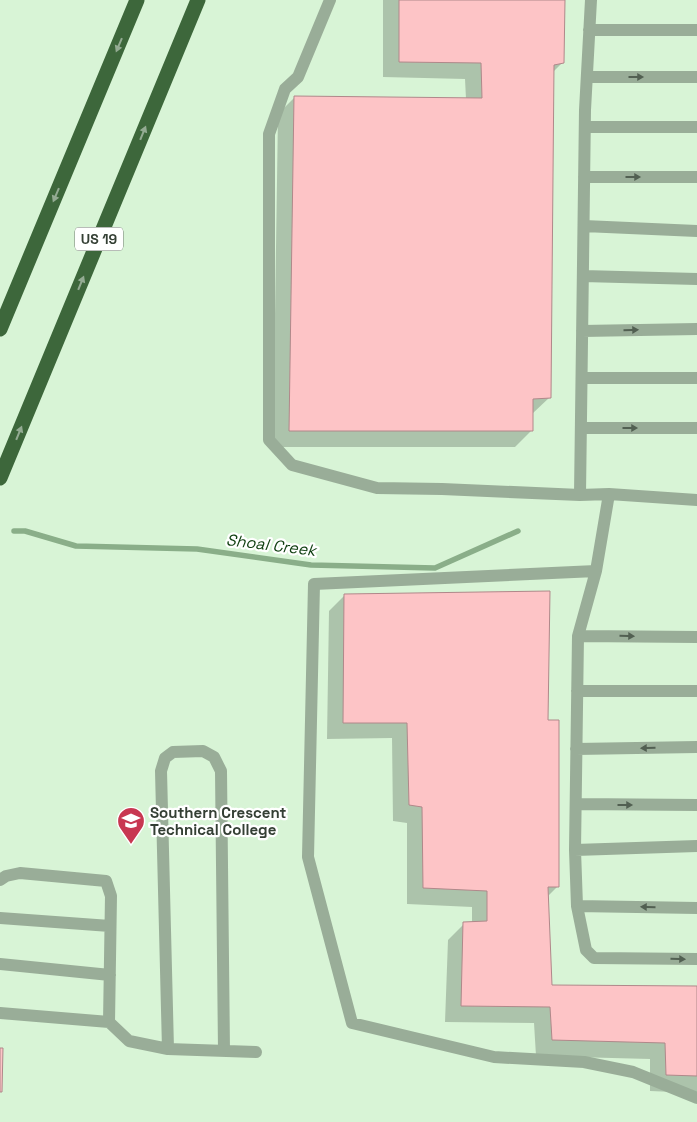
<svg xmlns="http://www.w3.org/2000/svg" width="697" height="1122" font-family="'Space Grotesk',sans-serif">
<style>
.shadow{fill:#0003}
.lines{fill:none;stroke-linecap:round;stroke-linejoin:round}
.stream{stroke:#8aae89;stroke-width:5.5}
.building{fill:#fdc4c6;stroke:#b0888a}
.minor{stroke:#99ad98;stroke-width:12}
.highway{stroke:#3d673b;stroke-width:15}
.oneway{fill:#94ab93}
.oneway2{fill:#526052}
.labels{text-anchor:middle;dominant-baseline:central;stroke-width:4.5;stroke-linejoin:round;paint-order:stroke}
.shield{fill:#fff;stroke:#717971;stroke-width:1}
.shield-label{font-size:14px;font-weight:bold;fill:#343f34}
.poi-label{font-size:15px;font-weight:bold;fill:#343f34;stroke:#fff;text-anchor:start}
.water-label{font-size:16px;font-style:italic;fill:#0e3e0f;stroke:#fff}
</style>
<rect width="100%" height="100%" fill="#d8f4d6"/>
<path class="shadow" d="M383 0H564L563 62 553 72 550 397 532 414 531 431 515 447H273L278 114 294 98 466 99 465 79 383 77Z
M345 595 547 721 558 886 547 897 551 987H697V1093L650 1091V1059L536 1056 534 1023 445 1022 448 940 464 924 472 923V907L407 904V823L393 821 392 738 327 739 329 611Z"/>
<g class="lines">
<path class="stream" d="M14 531H25L76 546 197 549 311 565 435 568 518 531"/>
</g>
<path class="building" d="M399 0H565L564 63 554 65 551 398 533 399V431H289L294 96 482 98 481 63 399 62Z
M550 591 548 720H559V887H548L552 985 697 986V1076L666 1075 665 1043 552 1040 550 1007 461 1006 463 922 487 921V891L423 888 422 807 409 805 407 723H343L344 594Z
M0 1048H3L2 1092H0Z"/>
<g class="lines">
<path class="minor" d="M330 0 298 77 285 89 269 134V440L292 465 377 488 442 489 580 495 609 494
M589 30H697
M587 77H697
M585 127H697
M584 177H697
M584 226 697 231
M583 276 697 279
M582 331 697 329
M582 378H697
M581 428H697
M580 495 585 110 591 0
M596 571 609 494 697 500
M578 636 697 637
M577 691H697
M576 749 697 747
M576 804 697 805
M575 850 697 846
M0 880 6 876 20 873 106 881 111 896 109 1022 129 1041 168 1049 256 1052
M577 906 697 908
M0 918 110 926
M697 959 594 958 586 950 577 906 575 850 578 636 596 571 314 584 308 857 352 1023 494 1057 584 1062 633 1072 697 1098
M0 964 110 975
M0 1013 109 1022
M168 1049 161 771 165 758 173 752 203 751 214 757 221 771 224 1051"/>
<path class="highway" d="M0 329 137 0
M0 478 198 0"/>
</g>
<defs><path id="oneway-solid" d="M-6-.8H1V-3.2L6.5 0L1 3.2V.8H-6Z" transform="scale(1.25)"/></defs>
<g class="oneway">
<use href="#oneway-solid" transform="translate(119 45) rotate(113)"/>
<use href="#oneway-solid" transform="translate(143 133) rotate(-68)"/>
<use href="#oneway-solid" transform="translate(56 195) rotate(113)"/>
<use href="#oneway-solid" transform="translate(81 283) rotate(-68)"/>
<use href="#oneway-solid" transform="translate(19 433) rotate(-68)"/>
</g>
<g class="oneway2">
<use href="#oneway-solid" transform="translate(636 77)"/>
<use href="#oneway-solid" transform="translate(633 177)"/>
<use href="#oneway-solid" transform="translate(631 330) rotate(-1)"/>
<use href="#oneway-solid" transform="translate(630 428)"/>
<use href="#oneway-solid" transform="translate(627 636) rotate(1)"/>
<use href="#oneway-solid" transform="translate(648 748) rotate(179)"/>
<use href="#oneway-solid" transform="translate(625 805)"/>
<use href="#oneway-solid" transform="translate(648 907) rotate(-179)"/>
<use href="#oneway-solid" transform="translate(678 959) rotate(1)"/>
</g>
<defs>
<symbol id="university-pin" viewBox="-11 -11 22 30"><path d="M0 17L-7.5 6A9.5 9.5 0 1 1 7.5 6Z" fill="#c83751" stroke="#fff"/><path d="M0-5L7-2L0 1L-7-2ZM-4 1L0 2.5L4 1V4Q0 6-4 4Z" fill="#fff"/></symbol>
</defs>
<g fill-rule="evenodd">
<use href="#university-pin" x="115" y="805" width="32" height="43"/>
</g>
<g class="labels">
<rect class="shield" x="75" y="227.5" width="48" height="23" rx="4"/>
<g class="shield-label">
<text x="99" y="239">US 19</text>
</g>
<g class="poi-label">
<text x="150" y="812">Southern Crescent<tspan x="150" dy="17">Technical College</tspan></text>
</g>
<g class="water-label">
<text transform="translate(271 545) rotate(7)">Shoal Creek</text>
</g>
</g>
</svg>
